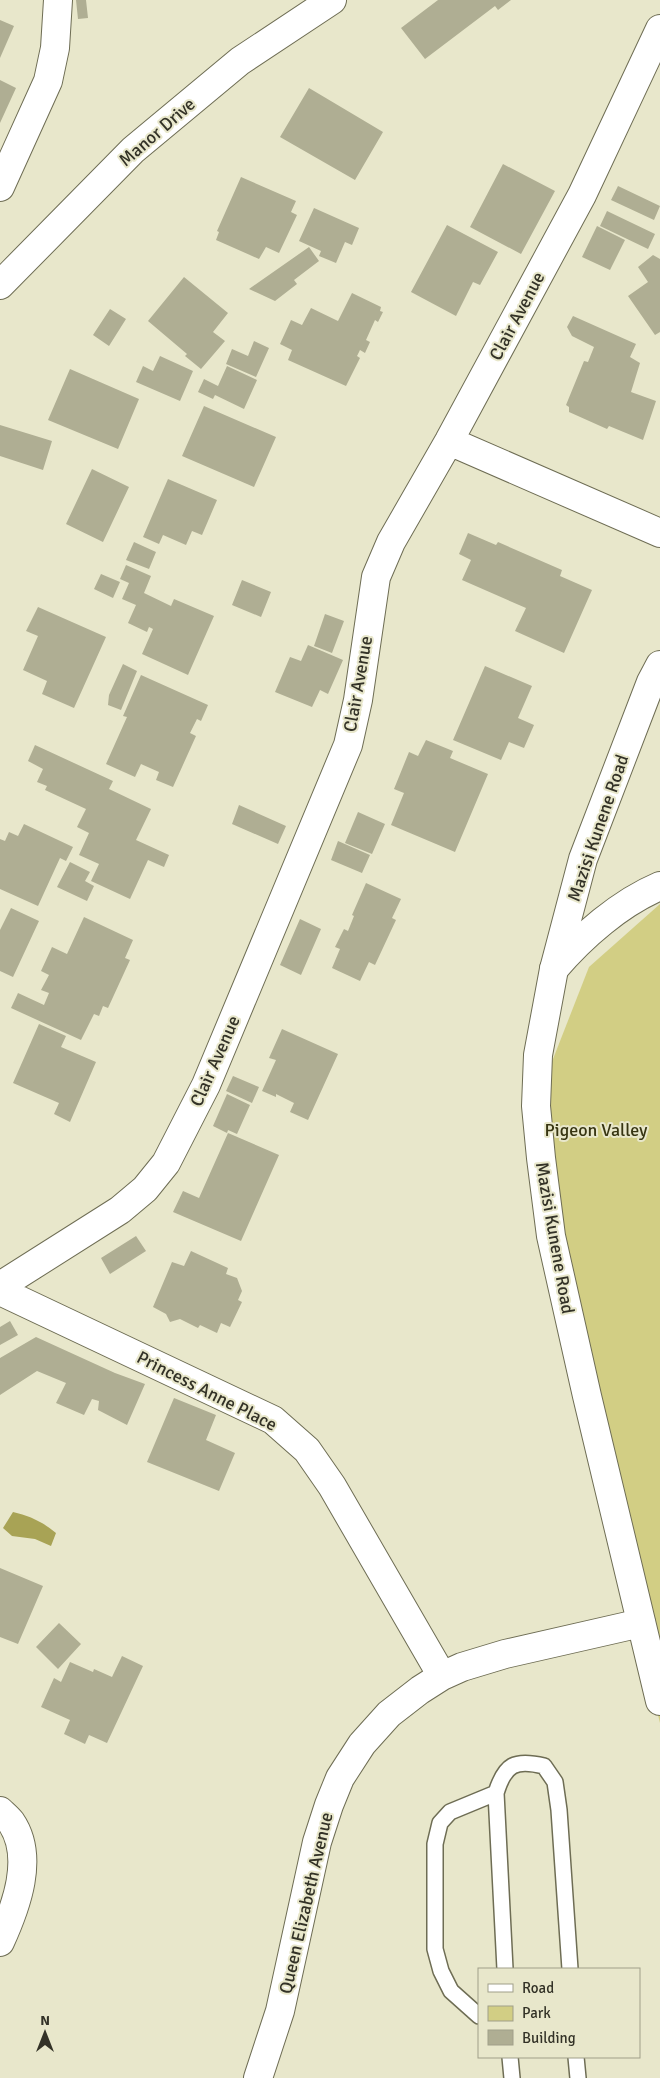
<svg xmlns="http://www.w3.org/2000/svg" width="660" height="2078" font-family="Signika,sans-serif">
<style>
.green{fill:#d2ce84}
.water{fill:#a8a355}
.building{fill:#afae93}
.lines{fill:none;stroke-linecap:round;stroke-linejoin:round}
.service-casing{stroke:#6e6d54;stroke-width:18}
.minor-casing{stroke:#6e6d54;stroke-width:30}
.tertiary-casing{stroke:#6e6d54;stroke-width:30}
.service{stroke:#fff;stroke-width:15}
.minor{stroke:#fff;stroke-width:28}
.tertiary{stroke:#fff;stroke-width:28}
.labels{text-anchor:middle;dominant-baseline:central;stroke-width:4;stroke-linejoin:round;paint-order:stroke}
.street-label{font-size:18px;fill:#333227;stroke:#e8e7cb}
.park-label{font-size:18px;fill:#373512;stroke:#e8e7cb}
</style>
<rect width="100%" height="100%" fill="#e8e7cb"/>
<path class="green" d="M660 904V1723L642 1651 528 1123 589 967Z"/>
<path class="water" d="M13 1512C30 1516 43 1522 56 1533L51 1546 35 1539 12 1536 3 1528Z"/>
<path class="building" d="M76 0H86L88 18 78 19Z
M438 0H511L498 10 495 6 425 59 401 28Z
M0 20 14 26 0 58Z
M0 80 16 88 0 123Z
M309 88 383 132 355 180 280 137Z
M503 164 555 191 521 254 470 227Z
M241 177 296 201 291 212 297 215 279 253 266 247 259 259 216 240 219 232 217 231Z
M618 186 660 206 654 220 611 200Z
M314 208 359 228 352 245 345 242 336 263 319 256 321 251 299 241Z
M607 211 655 234 648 249 600 226Z
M447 225 498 252 480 285 473 282 456 316 411 292Z
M597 226 625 240 610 270 582 257Z
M309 247 319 261 294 280 297 284 275 301 249 289Z
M653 255 660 259V332L655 335 628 296 648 282 638 267Z
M184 277 228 313 213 332 225 341 201 369 185 356 187 354 148 321Z
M352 293 381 307 380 311 383 312 378 322 375 320 366 340 370 342 365 353 360 350 357 356 360 358 346 386 288 360 292 350 280 344 291 320 302 325 311 308 338 321Z
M110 309 126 319 109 346 93 335Z
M573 316 636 344 630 357 640 363 631 392 656 401 643 440 609 426 607 429 569 412V407L566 405 584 361 588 362 594 347 572 336 567 327Z
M254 341 269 348 256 377 226 364 232 349 248 356Z
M160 356 193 371 180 401 136 382 143 366 153 371Z
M227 366 257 380 244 409 215 395 213 399 198 392 204 379 218 386Z
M70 369 139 399 118 449 48 420Z
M204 406 276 437 254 487 182 456Z
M0 425 52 441 43 470 0 456Z
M92 469 129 487 103 542 66 524Z
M168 479 217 500 202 535 192 531 186 545 163 535 159 544 143 537Z
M468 533 496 545 498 542 562 570 560 576 592 590 564 653 515 631 526 608 462 580 471 560 459 554Z
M134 542 156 552 149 569 126 560Z
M126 565 151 576 144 593 171 606 174 599 214 616 188 675 142 654 153 629 149 627 147 632 128 623 136 605 122 599 129 583 120 579Z
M101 574 120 582 113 598 94 589Z
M242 580 271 592 261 617 232 605Z
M38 607 106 637 74 708 42 694 47 681 23 670 38 636 26 631Z
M325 614 344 621 332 653 314 646Z
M308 645 343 660 328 694 320 690 312 707 275 692 290 657 301 661Z
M123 664 137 671 121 710 108 705 109 695Z
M485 666 532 686 518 718 534 725 524 748 509 742 501 760 453 740Z
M141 675 208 705 201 721 197 719 190 733 196 736 173 787 156 780 159 772 141 764 135 777 106 764 127 717 123 716Z
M426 740 453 751 450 758 488 774 455 852 391 825 404 793 394 789 409 752 418 756Z
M35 745 113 781 109 789 151 809 136 840 169 855 164 867 148 860 130 899 91 881 99 864 79 855 89 833 77 827 86 809 45 790 47 786 37 782 43 769 28 761Z
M239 805 286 826 278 844 232 824Z
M358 812 385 824 372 854 345 843Z
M24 824 73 847 66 861 60 858 38 906 0 889V839L5 841 9 832 18 836Z
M338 841 370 855 362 873 331 860Z
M70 862 90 872 85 881 94 886 87 901 57 887Z
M366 883 401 899 392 918 396 920 375 965 369 962 360 981 332 968 340 949 335 947 344 929 348 931 354 916 352 915Z
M11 908 39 921 13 977 0 971V930Z
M84 917 133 940 125 958 130 960 108 1008 103 1006 99 1016 94 1014 81 1040 11 1008 18 993 44 1005 49 993 41 990 49 975 41 971 52 947 67 954Z
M300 919 321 929 301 975 280 965Z
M39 1024 66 1036 61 1047 96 1062 70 1122 54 1114 59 1103 13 1083Z
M282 1029 338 1054 308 1120 290 1112 294 1103 276 1094V1097L262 1091 276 1060 269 1058Z
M233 1076 259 1087 252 1103 226 1091Z
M227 1094 250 1105 237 1134 228 1130 227 1133 213 1126Z
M228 1133 279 1155 241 1241 173 1212 183 1191 199 1198Z
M136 1236 146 1251 110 1274 101 1258Z
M191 1251 228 1268 226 1274 237 1278 242 1291 238 1300 242 1302 230 1327 221 1323 217 1333 200 1325 198 1328 180 1319 170 1322 166 1314 153 1307 172 1262 184 1266Z
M10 1321 18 1335 0 1345V1327Z
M36 1337 115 1373 145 1384 127 1425 98 1410 99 1401 92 1399 84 1415 56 1403 66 1383 37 1371 0 1395V1358Z
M174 1398 216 1415 206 1440 235 1453 219 1491 147 1462Z
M0 1568 43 1586 18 1644 0 1637Z
M59 1623 81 1644 58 1669 36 1647Z
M122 1656 143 1666 107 1743 89 1735 85 1744 64 1734 70 1720 41 1707 54 1678 61 1682 70 1662 93 1672 94 1669 112 1677Z"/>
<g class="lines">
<defs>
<path id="service" d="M505 1969 496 1793C505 1764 515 1759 544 1766L555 1782 559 1810 570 1969
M479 2016 451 1991 441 1971 435 1949V1844L440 1823 450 1812 496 1793
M510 2057 512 2078
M576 2057 578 2078"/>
<path id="minor" d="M0 187 48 81 55 48 58 0
M0 285 133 150 240 61 332 0
M449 441 660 533
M554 969C582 936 620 903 660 886
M0 1286 120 1210 145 1189 166 1163 206 1085 348 745 358 700 376 577 391 542 449 441 582 195 660 29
M0 1291 273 1420 307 1450 332 1486 442 1676
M0 1811C3 1814 8 1818 11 1822 35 1857 16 1907 0 1942
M258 2078 280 2011 317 1842 329 1805 340 1778 362 1744 389 1714 420 1690 442 1676 462 1667 505 1654 641 1623"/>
<path id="tertiary" d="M660 665 651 682 583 859 554 969 538 1055 536 1106 541 1158 551 1236 587 1396 660 1701"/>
</defs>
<use href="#service" class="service-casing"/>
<use href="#minor" class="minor-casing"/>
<use href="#tertiary" class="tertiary-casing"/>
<use href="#service" class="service"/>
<use href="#minor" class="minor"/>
<use href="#tertiary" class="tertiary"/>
</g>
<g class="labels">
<g class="street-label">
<text transform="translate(157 132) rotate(-41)">Manor Drive</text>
<text transform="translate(517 316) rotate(-62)">Clair Avenue</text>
<text transform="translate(358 684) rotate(-80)">Clair Avenue</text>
<text transform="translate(598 828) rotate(-71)">Mazisi Kunene Road</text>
<text transform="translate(215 1061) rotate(-66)">Clair Avenue</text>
<text transform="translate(555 1238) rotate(80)">Mazisi Kunene Road</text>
<text transform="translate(207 1391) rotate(27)">Princess Anne Place</text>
<text transform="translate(306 1903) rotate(-77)">Queen Elizabeth Avenue</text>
</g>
<g class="park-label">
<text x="596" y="1130">Pigeon Valley</text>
</g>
</g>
<rect x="478" y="1968" width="162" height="90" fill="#e8e7cb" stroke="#a09f89"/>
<rect x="488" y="1984" width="25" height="8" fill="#ffffff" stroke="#a09f89"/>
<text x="522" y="1993" font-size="15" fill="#333227">Road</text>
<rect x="488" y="2006" width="25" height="15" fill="#d2ce84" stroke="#a09f89"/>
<text x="522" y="2018" font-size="15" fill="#333227">Park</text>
<rect x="488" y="2030" width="25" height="15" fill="#afae93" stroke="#a09f89"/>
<text x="522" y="2043" font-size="15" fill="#333227">Building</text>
<g transform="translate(45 2033)" stroke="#e8e7cb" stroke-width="4" paint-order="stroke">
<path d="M0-4L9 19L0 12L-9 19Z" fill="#333227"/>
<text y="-8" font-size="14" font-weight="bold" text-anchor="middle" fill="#333227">N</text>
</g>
</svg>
